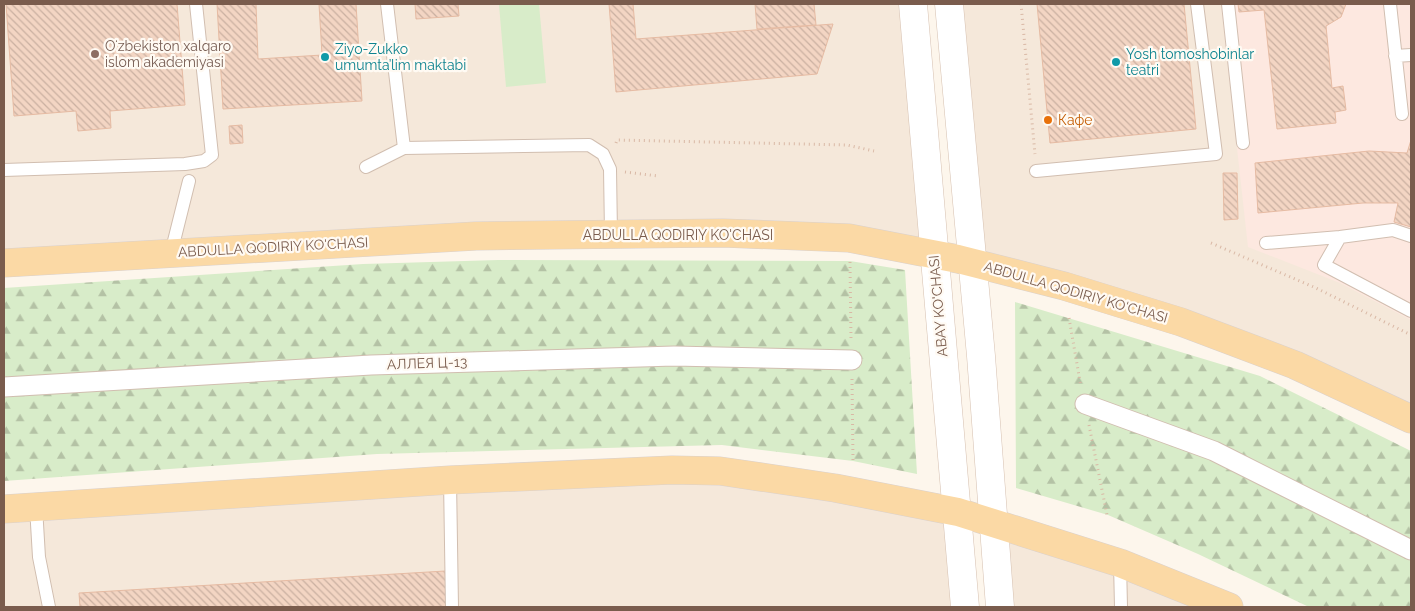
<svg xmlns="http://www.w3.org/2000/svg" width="1415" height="611" font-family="Raleway,sans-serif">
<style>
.residential{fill:#f5e8da}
.commercial{fill:#fde8e0}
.green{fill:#d8ecc9}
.forest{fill:url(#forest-firs)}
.building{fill:url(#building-back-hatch);stroke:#e6bba3}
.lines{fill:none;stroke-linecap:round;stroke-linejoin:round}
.service-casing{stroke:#d1beb0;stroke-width:14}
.pedestrian-casing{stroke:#d1beb0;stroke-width:21}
.secondary-casing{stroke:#d6c0b0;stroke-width:29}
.primary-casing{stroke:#dad1cd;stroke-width:29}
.path{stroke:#d9b8a5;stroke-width:3;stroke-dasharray:1 4;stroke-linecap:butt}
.service{stroke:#fff;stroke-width:12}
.pedestrian{stroke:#fff;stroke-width:19}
.secondary{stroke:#fff;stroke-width:28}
.primary{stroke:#fbd9a5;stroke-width:28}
.education-dot{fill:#8d6e63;stroke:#fffaf3;stroke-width:2}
.culture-dot{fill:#0f9aa8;stroke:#fffaf3;stroke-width:2}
.food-dot{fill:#e8710a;stroke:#fffaf3;stroke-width:2}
.labels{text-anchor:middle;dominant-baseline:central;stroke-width:4.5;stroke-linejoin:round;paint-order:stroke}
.education-label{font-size:14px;fill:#785e54;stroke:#fffaf3;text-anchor:start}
.culture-label{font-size:14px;fill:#0d838f;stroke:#fffaf3;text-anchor:start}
.food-label{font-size:14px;fill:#c56008;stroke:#fffaf3;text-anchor:start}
.street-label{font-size:14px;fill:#7a5c4d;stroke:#fffaf3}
</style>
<defs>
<pattern id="forest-firs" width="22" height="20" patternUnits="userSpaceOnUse" patternTransform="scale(1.25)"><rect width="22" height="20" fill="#d8ecc9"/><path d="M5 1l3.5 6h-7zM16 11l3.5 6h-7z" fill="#b4c2a5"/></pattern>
<pattern id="building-back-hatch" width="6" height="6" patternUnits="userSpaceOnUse" patternTransform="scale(1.25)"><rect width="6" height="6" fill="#f3d5c3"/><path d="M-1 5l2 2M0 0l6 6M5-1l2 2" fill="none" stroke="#cab0a1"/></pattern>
</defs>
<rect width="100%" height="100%" fill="#fdf6ec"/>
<path class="residential" d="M4 4H913L933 253 849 238 4 263Z
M949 4H1411V419L1356 392 971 262Z
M672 470 958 512 965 607H4V509Z
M994 523 1229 607H1000Z"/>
<path class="commercial" d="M1221 4H1411V320L1340 283 1248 247Z"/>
<path class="green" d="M539 4 546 83 506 87 499 5Z"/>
<path class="forest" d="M498 260 850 261 905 270 917 474 853 461 722 445 377 454 4 481V288L363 264Z
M1015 302 1260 376 1411 451V607H1309L1198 554 1108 515 1016 488Z"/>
<path class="building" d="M6 4H177L185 105 110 111 111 128 78 131 76 111 14 116Z
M217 4H256L258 59 322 55 319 4H356L362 101 223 109Z
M415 4H458L459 16 416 19Z
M609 4H633L636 39 833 24 817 74 616 92Z
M755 4H814L816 25 757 29Z
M1037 4H1184L1196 129 1050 143Z
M1238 4H1346L1341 17 1326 26 1332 88 1343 86 1346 110 1335 112 1336 123 1277 129 1264 10 1239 12Z
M242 125 243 143 230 144 229 126Z
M1411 140V227L1394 222 1398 203H1363L1258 213 1255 163 1369 151 1407 153Z
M1223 173H1237L1238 219 1224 220Z
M445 571 447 607H80L79 593Z"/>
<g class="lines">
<defs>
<path id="service" d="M387 4 404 148
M1228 4 1243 143
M1390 4 1402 114
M1395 56 1411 55
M366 167 404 148 589 145 603 154 610 169 611 234
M4 170 185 164 204 161 212 155 196 4
M1036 171 1216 154 1197 4
M1411 236 1393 230 1340 237 1324 265 1411 311
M1266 243 1340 237
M171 253 189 181
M450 480 452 607
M36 507 39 557 49 607
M1120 563 1121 607"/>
<path id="pedestrian" d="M4 387 371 365 674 356 852 360
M1085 404 1214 451 1411 550"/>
<path id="secondary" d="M913 4 965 607
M949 4 981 356 1000 607"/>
<path id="primary" d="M4 263 476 236 723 233 849 238 958 259 1064 286 1181 322 1295 365 1411 419
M4 509 450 480 672 470 720 471 835 488 958 512 1120 563 1229 607"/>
</defs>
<use href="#service" class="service-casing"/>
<use href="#pedestrian" class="pedestrian-casing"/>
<use href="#secondary" class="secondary-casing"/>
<use href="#primary" class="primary-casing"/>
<path class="path" d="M1021 4 1035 154
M616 143 617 140 847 145 874 151
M625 172 658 176
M1211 243 1316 288 1411 335
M850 262 851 341
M1069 318 1081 387
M852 379 853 461
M1089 425 1107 515"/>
<use href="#service" class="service"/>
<use href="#pedestrian" class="pedestrian"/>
<use href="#secondary" class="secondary"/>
<use href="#primary" class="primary"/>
</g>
<circle class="education-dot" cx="95" cy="54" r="5"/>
<g class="culture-dot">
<circle cx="325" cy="57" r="5"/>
<circle cx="1116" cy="62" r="5"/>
</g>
<circle class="food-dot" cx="1048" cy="120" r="5"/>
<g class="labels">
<g class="education-label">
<text x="105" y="46">Oʻzbekiston xalqaro<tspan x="105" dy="16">islom akademiyasi</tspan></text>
</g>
<g class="culture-label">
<text x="335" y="49">Ziyo-Zukko<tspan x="335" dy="16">umumta’lim maktabi</tspan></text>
<text x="1126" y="54">Yosh tomoshobinlar<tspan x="1126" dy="16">teatri</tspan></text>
</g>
<g class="food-label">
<text x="1058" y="120">Кафе</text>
</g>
<g class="street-label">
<text x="678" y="235">ABDULLA QODIRIY KO'CHASI</text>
<text transform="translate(273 247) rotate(-3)">ABDULLA QODIRIY KO'CHASI</text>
<text transform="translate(1076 292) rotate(16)">ABDULLA QODIRIY KO'CHASI</text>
<text transform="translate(938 306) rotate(-95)">ABAY KO'CHASI</text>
<text transform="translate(427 363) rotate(-2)">АЛЛЕЯ Ц-13</text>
</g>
</g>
<rect width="1415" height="611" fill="none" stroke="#7a5c4d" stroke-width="10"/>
</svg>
